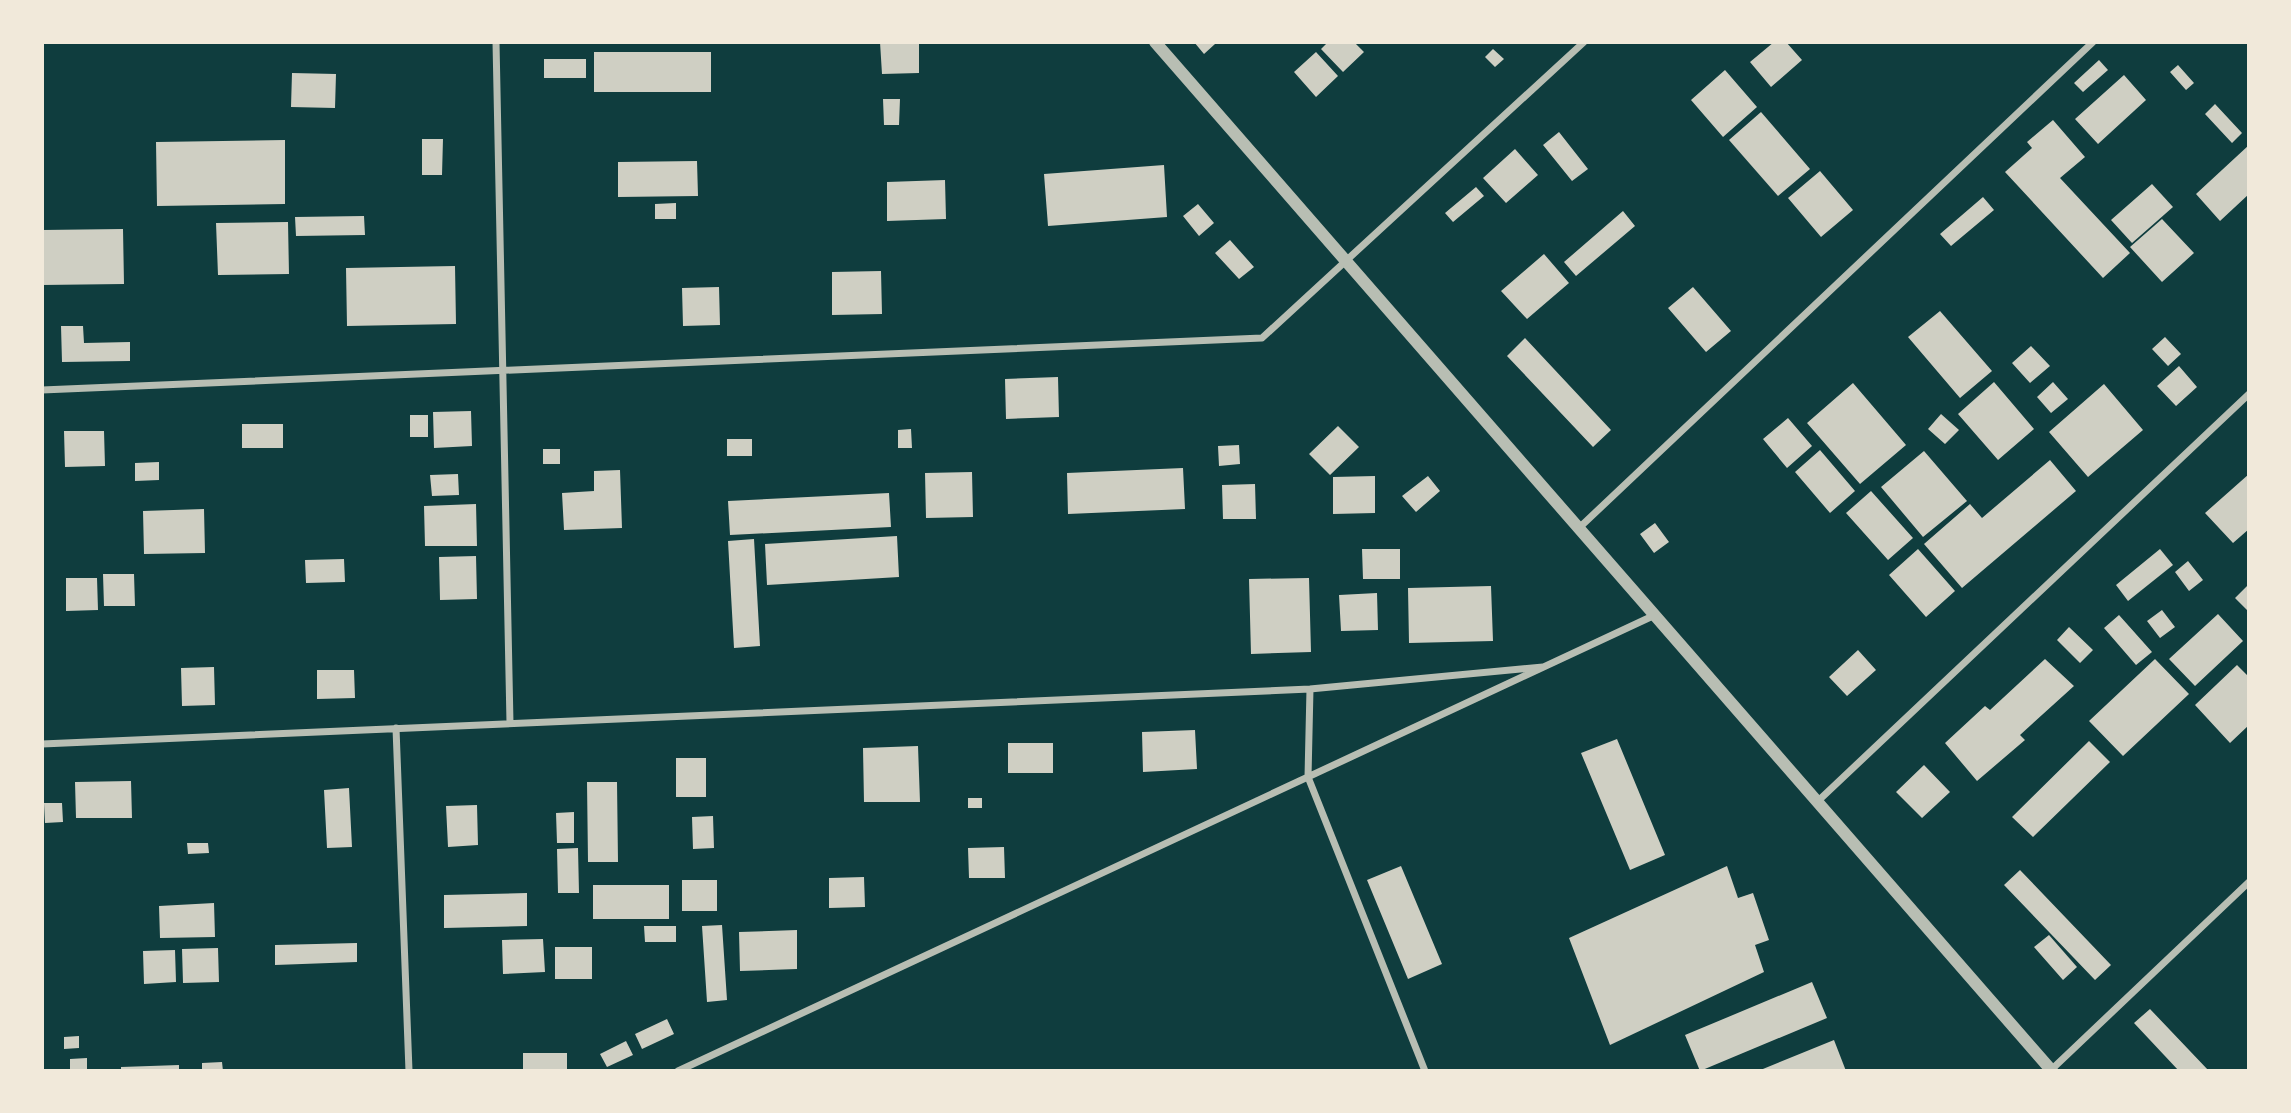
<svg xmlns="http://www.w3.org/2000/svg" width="2291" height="1113" font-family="Poppins,sans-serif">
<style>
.building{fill:#cfcfc3}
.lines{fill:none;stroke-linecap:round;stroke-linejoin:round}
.minor{stroke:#b8beb3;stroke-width:7}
.tertiary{stroke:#b8beb3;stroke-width:12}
</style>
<rect width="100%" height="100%" fill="#0f3d3e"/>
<path class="building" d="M880 42H919V73L882 74Z
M1194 42H1214L1215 44 1204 54Z
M1328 42H1354L1364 52 1343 72 1321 49Z
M1774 42H1786L1802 60 1771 87 1750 62Z
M1493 49 1504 59 1495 67 1485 57Z
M594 52H711V92H594Z
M1316 52 1338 76 1316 97 1294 72Z
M544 59H586V78H544Z
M2099 60 2108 70 2083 92 2074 83Z
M2178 65 2194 83 2186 90 2170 72Z
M1725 70 1757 107 1723 137 1691 100Z
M292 73 336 74 335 108 291 107Z
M2124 75 2146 100 2098 144 2075 119Z
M883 99H900L899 125H884Z
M2215 104 2242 133 2232 143 2205 114Z
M1761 112 1810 169 1778 196 1729 140Z
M2053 120 2085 157 2060 178 2130 253 2103 278 2005 172 2032 148 2027 142Z
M1559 132 1588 169 1572 181 1543 145Z
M422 139H443L442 175H422Z
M285 140V204L157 206 156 142Z
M2249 145V194L2220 221 2196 194Z
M1515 149 1538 175 1506 203 1483 178Z
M697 161 698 196 618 197V162Z
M1164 165 1167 217 1048 226 1044 174Z
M1820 171 1853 210 1821 237 1788 198Z
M945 180 946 219 887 221V182Z
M2152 184 2173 207 2132 243 2111 220Z
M1476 187 1484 196 1453 222 1445 213Z
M1983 197 1994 210 1951 246 1940 234Z
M676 203V219H655V204Z
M1198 204 1214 223 1199 236 1183 216Z
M1623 211 1635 226 1576 276 1564 262Z
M364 216 365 235 296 236 295 217Z
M2162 219 2194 253 2162 282 2130 247Z
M288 222 289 274 218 275 216 223Z
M123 229 124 284 42 285V230Z
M1230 240 1254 267 1239 279 1215 253Z
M1544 254 1569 283 1527 319 1501 291Z
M455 266 456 324 347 326 346 268Z
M881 271 882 314 832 315V272Z
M719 287 720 325 683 326 682 288Z
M1693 287 1731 331 1706 352 1668 308Z
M1940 311 1992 371 1960 398 1908 337Z
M61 326H83L84 343 130 342V361L62 362Z
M2165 337 2181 354 2168 366 2152 349Z
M1525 338 1611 430 1593 447 1507 356Z
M2031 346 2050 366 2030 383 2012 363Z
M2179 366 2197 387 2176 406 2157 386Z
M1058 377 1059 417 1006 419 1005 379Z
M1994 382 2034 429 1998 460 1958 414Z
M2053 382 2068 399 2051 413 2037 397Z
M1853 383 1906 445 1860 484 1807 423Z
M2104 384 2143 430 2088 477 2049 432Z
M471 411 472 446 434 448 433 412Z
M1941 414 1959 430 1945 444 1928 429Z
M410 415H428V437H410Z
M1788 418 1812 446 1787 468 1763 439Z
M242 424H283V448H242Z
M1338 426 1359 447 1330 475 1309 454Z
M911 429 912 448H898V430Z
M64 431H104L105 466 65 467Z
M727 439H752V456H727Z
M1239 445 1240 464 1219 466 1218 446Z
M543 449H560V464H543Z
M1820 450 1855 491 1830 513 1795 472Z
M1924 451 1967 501 1923 537 1881 487Z
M2050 460 2076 491 1962 588 1924 544 1970 504 1982 518Z
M159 462V480L135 481V463Z
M1183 468 1185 509 1068 514 1067 473Z
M620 470 622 528 564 530 562 493 594 491V471Z
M972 472 973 517 926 518 925 473Z
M458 474 459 495 432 496 430 475Z
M2249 474V529L2233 543 2205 513Z
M1375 476V513L1333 514V477Z
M1428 476 1440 491 1416 512 1402 496Z
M1255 484 1256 519H1223L1222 485Z
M1871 491 1913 538 1888 560 1846 513Z
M889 493 891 527 730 535 728 501Z
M476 504 477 546H425L424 506Z
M204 509 205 553 144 554 143 511Z
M1655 523 1669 542 1654 553 1640 534Z
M897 536 899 577 767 585 765 544Z
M754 539 760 646 734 648 728 541Z
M1362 549H1400V579H1363Z
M1918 549 1955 591 1926 617 1889 575Z
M2160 549 2173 565 2128 601 2116 585Z
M476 556 477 599 440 600 439 557Z
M344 559 345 582 306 583 305 560Z
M2188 561 2203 580 2189 591 2175 572Z
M103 574H134L135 606H104Z
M66 578H97L98 610 66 611Z
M1309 578 1311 652 1251 654 1249 579Z
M2249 584V612L2235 598Z
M1491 586 1493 641 1409 643 1408 588Z
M1377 593 1378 630 1341 631 1339 595Z
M2162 610 2175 627 2160 638 2147 621Z
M2218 614 2243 641 2195 686 2169 659Z
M2119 615 2152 652 2136 665 2104 628Z
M2069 627 2093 650 2080 663 2057 640Z
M1858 650 1876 670 1847 696 1829 677Z
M2045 659 2074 686 2020 735 2025 740 1977 781 1945 743 1985 706 1990 710Z
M2155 659 2189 694 2123 756 2089 721Z
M2237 665 2249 677V725L2230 743 2195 705Z
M214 667 215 705 182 706 181 668Z
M317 670H354L355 698 317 699Z
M1195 730 1197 769 1143 772 1142 732Z
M1617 739 1665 855 1630 870 1581 753Z
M2089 741 2110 762 2033 837 2012 817Z
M1008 743H1053V773H1008Z
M918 746 920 802H864L863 748Z
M676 758H706V797H676Z
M1924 765 1950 792 1922 818 1896 792Z
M131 781 132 818H76L75 782Z
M587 782H617L618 862H588Z
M349 788 352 847 327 848 324 790Z
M968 798H982V808H968Z
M44 803H62L63 822 45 823Z
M477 805 478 845 448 847 446 806Z
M574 812V843H557L556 813Z
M713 816 714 848 693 849 692 817Z
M187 843H208L209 853 188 854Z
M1004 847 1005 878H969L968 848Z
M578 848 579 893H558L557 849Z
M1401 866 1442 964 1408 979 1367 880Z
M1727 866 1738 898 1753 893 1769 940 1755 945 1764 972 1610 1045 1569 938Z
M2020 870 2111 965 2095 980 2004 885Z
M864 877 865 907 829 908V878Z
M682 880H717V911H682Z
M593 885H669V919H593Z
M527 893V926L444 928V895Z
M214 903 215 937 160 938 159 906Z
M722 925 727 1000 707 1002 702 926Z
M644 926H676V942H645Z
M797 930V969L740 971 739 932Z
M2049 935 2077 967 2063 980 2034 947Z
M543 939 545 972 503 974 502 940Z
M357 943V962L275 965V945Z
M555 947H592V979H555Z
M218 948 219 982 183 983 182 949Z
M175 950 176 982 144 984 143 951Z
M1812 982 1827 1018 1700 1071 1685 1035Z
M2150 1009 2209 1071H2179L2134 1023Z
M667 1019 674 1034 642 1049 635 1034Z
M79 1036V1048L64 1049V1037Z
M1834 1040 1846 1071H1758Z
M626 1041 633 1055 607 1067 600 1054Z
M523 1053H567V1071H523Z
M87 1058V1070H70V1059Z
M222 1062 223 1071H202V1063Z
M179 1065V1071H121V1067Z"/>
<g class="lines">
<path class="minor" d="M496 42 510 723
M42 390 1262 338 1584 42
M1579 528 2093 42
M1310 689 1308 777 1425 1071
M396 728 409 1071
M42 744 1310 689 1543 667
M1817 802 2249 394
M678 1071 1655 615
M2050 1071 2249 882"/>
<path class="tertiary" d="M1155 42 2052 1071"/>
</g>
<rect width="2291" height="1113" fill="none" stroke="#f1e9da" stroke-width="88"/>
</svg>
